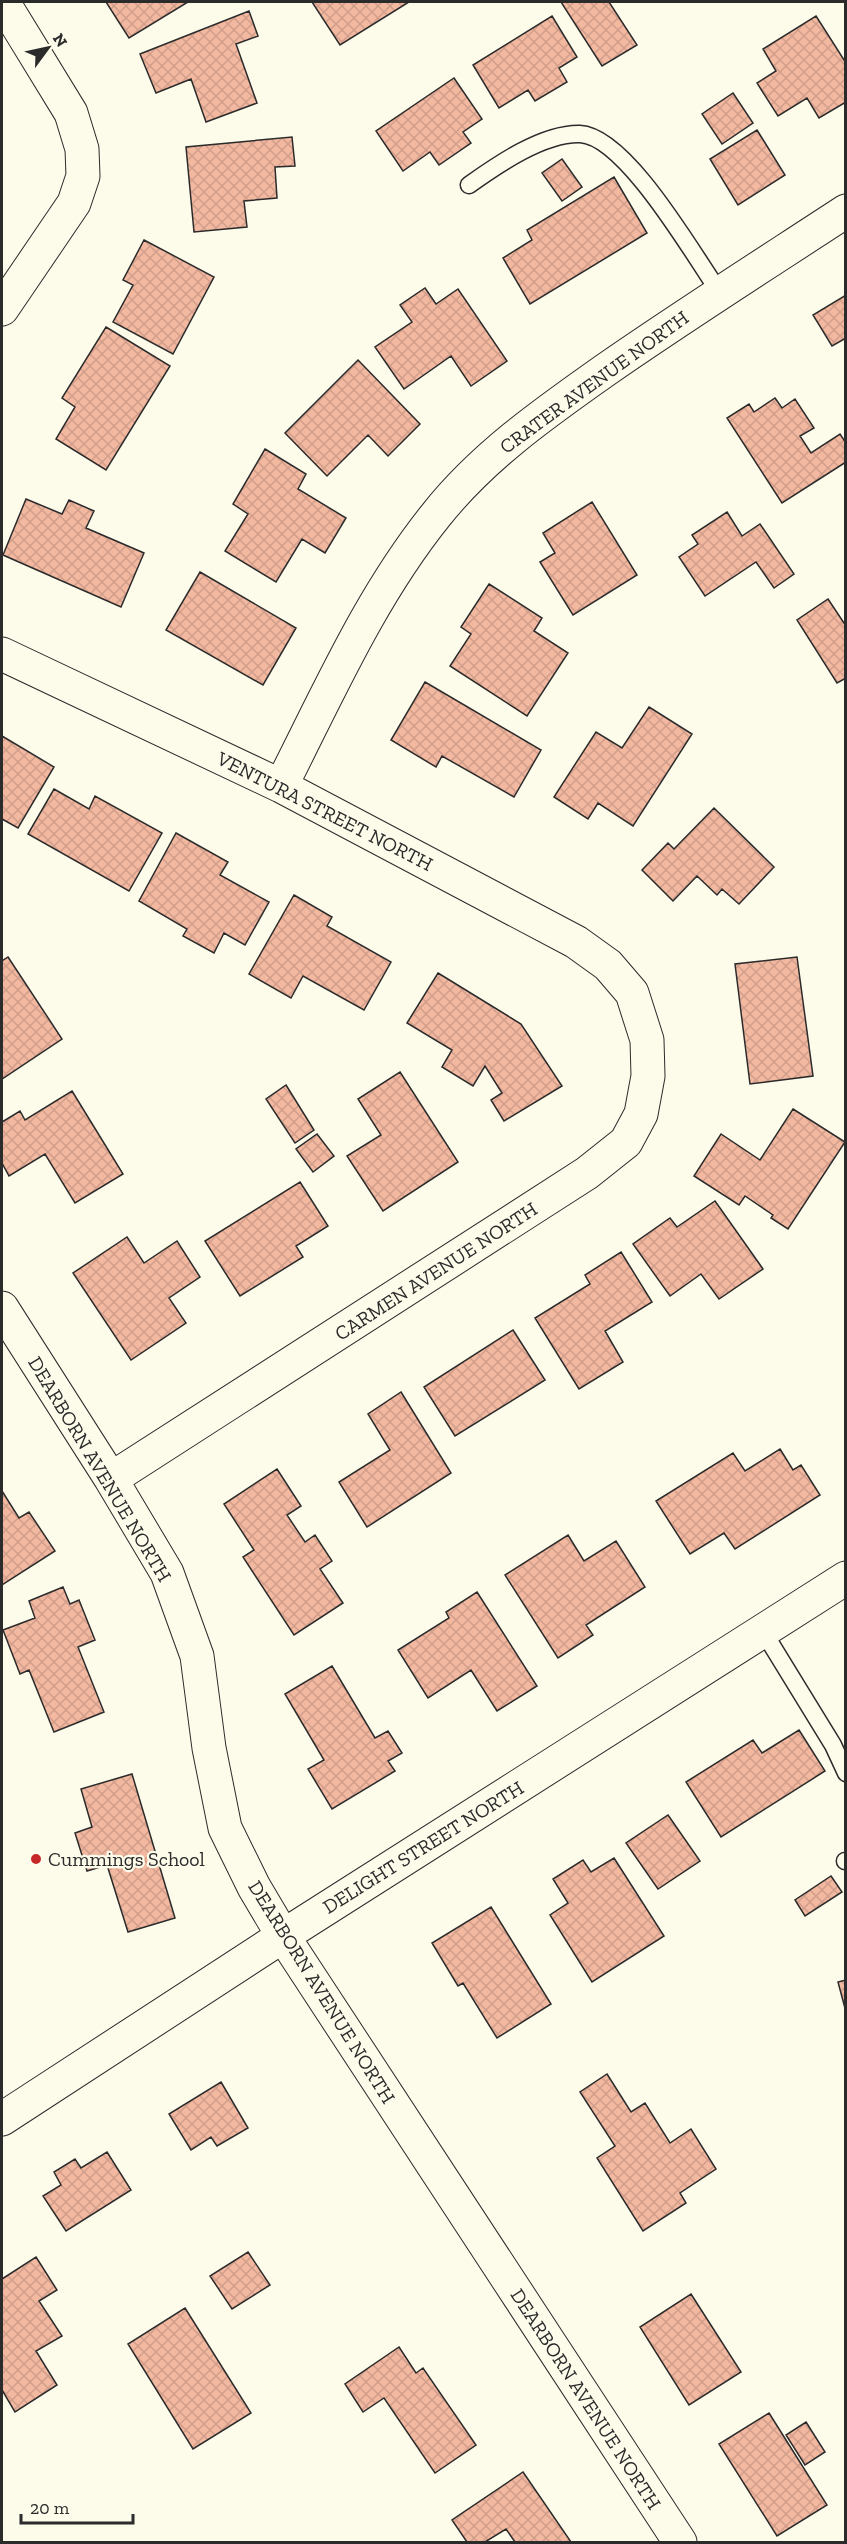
<svg xmlns="http://www.w3.org/2000/svg" width="847" height="2544" font-family="'Zilla Slab',serif">
<style>
.building{fill:url(#building-cross-hatch);stroke:#2b2b2b;stroke-width:1.5}
.lines{fill:none;stroke-linecap:round;stroke-linejoin:round}
.lane-casing{stroke:#2b2b2b;stroke-width:19}
.street-casing{stroke:#2b2b2b;stroke-width:35}
.lane{stroke:#fdfbea;stroke-width:16}
.street{stroke:#fdfbea;stroke-width:33}
.poi-dot{fill:#c62828;stroke:#fdfbea;stroke-width:2}
.labels{text-anchor:middle;dominant-baseline:central;stroke-width:4.5;stroke-linejoin:round;paint-order:stroke}
.street-label{font-size:20px;fill:#2b2b2b;stroke:#fdfbea}
.poi-label{font-size:20px;fill:#2b2b2b;stroke:#fdfbea;text-anchor:start}
</style>
<defs>
<pattern id="building-cross-hatch" width="8" height="8" patternUnits="userSpaceOnUse" patternTransform="scale(1.5)"><rect width="8" height="8" fill="#f2b8a0"/><path d="M0 0l8 8M0 8l8-8" fill="none" stroke="#d09e8a"/></pattern>
</defs>
<rect width="100%" height="100%" fill="#fdfbea"/>
<path class="building" d="M106 2H188L129 38Z
M312 2H409L340 45Z
M561 2H609L637 45 602 66Z
M249 11 258 36 236 44 257 103 206 122 191 79 156 93 140 54Z
M552 16 577 57 559 68 567 82 535 101 528 90 499 108 473 65Z
M816 16 846 63V102L819 118 807 98 778 116 757 83 776 71 763 49Z
M454 78 482 119 463 132 471 143 439 165 430 152 403 171 376 131Z
M733 93 753 123 722 144 702 114Z
M757 130 785 175 738 205 710 159Z
M292 137 295 166 275 167 277 198 244 201 247 227 194 232 186 147Z
M562 159 582 187 562 201 542 173Z
M614 177 647 233 530 304 503 258 532 240 527 230Z
M144 240 214 277 173 354 113 322 133 285 123 280Z
M425 288 436 304 458 289 507 361 471 386 451 356 404 389 375 347 412 322 400 305Z
M846 295V338L832 346 813 315Z
M106 327 170 366 106 470 56 439 75 407 62 398Z
M358 360 420 424 388 456 368 435 327 476 285 433Z
M775 398 782 408 795 399 814 428 800 436 811 453 840 434 846 443V462L782 503 727 418 749 404 754 412Z
M265 449 306 474 298 489 346 518 325 553 302 539 276 582 225 551 248 514 233 504Z
M26 499 62 514 69 500 94 511 86 528 144 553 121 607 3 555Z
M592 502 637 575 573 615 540 562 555 553 543 533Z
M727 512 742 536 760 524 794 574 774 588 756 562 705 596 679 557 698 544 692 535Z
M200 572 296 628 263 685 166 630Z
M489 584 542 618 534 631 568 653 527 716 450 666 471 634 461 627Z
M828 599 846 626V678L837 683 797 620Z
M425 682 541 750 514 797 442 756 436 767 391 740Z
M649 707 692 734 633 826 598 803 588 819 554 797 596 732 622 748Z
M2 736 54 767 18 828 2 819Z
M54 789 89 809 95 796 162 833 129 891 28 834Z
M714 808 774 867 739 904 722 889 717 895 697 876 673 901 642 870 668 843 674 849Z
M176 833 228 862 220 875 269 902 245 945 224 933 214 953 183 936 187 929 139 901Z
M294 895 332 917 327 926 391 962 364 1010 303 976 291 998 249 974Z
M8 957 62 1039 2 1079V961Z
M797 957 813 1076 750 1084 735 964Z
M438 973 521 1024 562 1086 504 1121 491 1100 502 1093 485 1066 473 1086 442 1067 452 1050 407 1023Z
M400 1072 458 1162 383 1211 347 1156 381 1135 358 1099Z
M286 1085 314 1130 295 1143 266 1099Z
M72 1091 123 1174 75 1203 45 1154 9 1176 2 1163V1122L20 1111 25 1120Z
M793 1109 845 1142 788 1229 771 1218 773 1215 745 1196 739 1205 694 1176 721 1134 760 1160Z
M317 1134 334 1156 313 1172 296 1149Z
M300 1182 328 1226 296 1246 303 1257 240 1296 205 1241Z
M715 1201 763 1269 719 1299 701 1274 670 1296 633 1244 670 1218 677 1227Z
M127 1237 144 1263 177 1241 200 1277 169 1298 186 1323 131 1360 73 1273Z
M621 1252 652 1302 605 1331 623 1362 579 1389 535 1318 590 1284 585 1275Z
M513 1330 545 1380 455 1436 424 1387Z
M401 1392 451 1473 367 1527 339 1482 390 1450 368 1414Z
M780 1449 793 1470 801 1465 820 1495 735 1549 724 1533 690 1554 656 1501 733 1453 745 1471Z
M277 1469 301 1506 287 1515 305 1542 315 1535 332 1561 320 1569 343 1603 294 1635 243 1557 254 1550 224 1504Z
M2 1491 19 1518 29 1512 55 1551 2 1585Z
M568 1535 584 1561 616 1541 645 1587 586 1625 593 1635 558 1658 505 1575Z
M63 1587 70 1604 79 1600 95 1640 78 1647 104 1712 54 1732 29 1670 20 1674 3 1630 35 1618 29 1601Z
M477 1592 537 1686 497 1711 471 1670 428 1698 398 1650 449 1618 446 1612Z
M332 1666 375 1738 388 1731 402 1753 388 1761 395 1771 332 1809 308 1769 324 1760 285 1694Z
M799 1730 825 1771 721 1837 686 1782 753 1740 762 1753Z
M132 1774 175 1918 128 1932 107 1865 87 1871 75 1833 92 1827 81 1789Z
M668 1815 700 1861 658 1889 626 1843Z
M614 1858 664 1936 592 1982 550 1915 568 1903 553 1879 583 1860 591 1872Z
M831 1876 842 1892 805 1916 795 1900Z
M491 1907 551 2004 497 2038 463 1983 458 1986 432 1943Z
M846 1980V2012L838 1982Z
M607 2074 631 2112 645 2103 670 2143 691 2129 716 2169 680 2193 686 2203 643 2231 597 2158 615 2146 580 2092Z
M221 2082 248 2128 217 2146 211 2137 191 2150 169 2114Z
M107 2152 131 2190 66 2231 43 2196 61 2185 54 2172 75 2159 81 2168Z
M248 2252 270 2285 232 2309 210 2276Z
M36 2257 57 2290 39 2301 62 2336 36 2351 57 2385 15 2412 2 2390V2279Z
M691 2294 741 2372 689 2405 640 2327Z
M185 2308 251 2413 193 2449 128 2344Z
M399 2347 416 2373 423 2368 476 2445 435 2473 384 2398 363 2412 345 2384Z
M769 2413 827 2505 777 2536 719 2444Z
M806 2422 825 2452 805 2465 786 2435Z
M523 2472 571 2542H515L506 2529 485 2542H467L452 2520Z"/>
<g class="lines">
<defs>
<path id="lane" d="M469 185C497 165 543 133 580 134 626 136 694 256 720 293
M763 1631 833 1745 846 1773
M845 1861H846"/>
<path id="street" d="M2 309 74 203 83 176 82 149 71 113 3 2
M2 654 281 786 576 942 608 965 632 993 647 1040 648 1076 641 1114 626 1142 587 1173 111 1479
M281 786C328 694 370 597 436 515 482 457 543 414 604 371 683 316 765 264 846 211
M2 1308 111 1479 167 1573 197 1656 209 1748 225 1828 254 1887 283 1936 680 2542
M2 2119 283 1936 846 1578"/>
</defs>
<use href="#lane" class="lane-casing"/>
<use href="#street" class="street-casing"/>
<use href="#lane" class="lane"/>
<use href="#street" class="street"/>
</g>
<circle class="poi-dot" cx="36" cy="1859" r="6"/>
<g class="labels">
<g class="street-label">
<text transform="translate(594 382) rotate(-36)">CRATER AVENUE NORTH</text>
<text transform="translate(325 811) rotate(27)">VENTURA STREET NORTH</text>
<text transform="translate(436 1271) rotate(-33)">CARMEN AVENUE NORTH</text>
<text transform="translate(100 1469) rotate(59)">DEARBORN AVENUE NORTH</text>
<text transform="translate(423 1847) rotate(-32)">DELIGHT STREET NORTH</text>
<text transform="translate(322 1992) rotate(58)">DEARBORN AVENUE NORTH</text>
<text transform="translate(586 2399) rotate(57)">DEARBORN AVENUE NORTH</text>
</g>
<g class="poi-label">
<text x="48" y="1859">Cummings School</text>
</g>
</g>
<rect width="847" height="2544" fill="none" stroke="#2b2b2b" stroke-width="6"/>
<g transform="translate(48 48) rotate(57)" stroke="#fdfbea" stroke-width="4.5" paint-order="stroke">
<path d="M0-4.5L10 22L0 15L-10 22Z" fill="#2b2b2b"/>
<text y="-9" font-size="16" font-weight="bold" text-anchor="middle" fill="#2b2b2b">N</text>
</g>
<path d="M21 2514v9h112v-9" fill="none" stroke="#2b2b2b" stroke-width="3"/>
<text x="30" y="2514" font-size="18" fill="#2b2b2b" stroke="#fdfbea" stroke-width="4.5" paint-order="stroke">20 m</text>
</svg>
